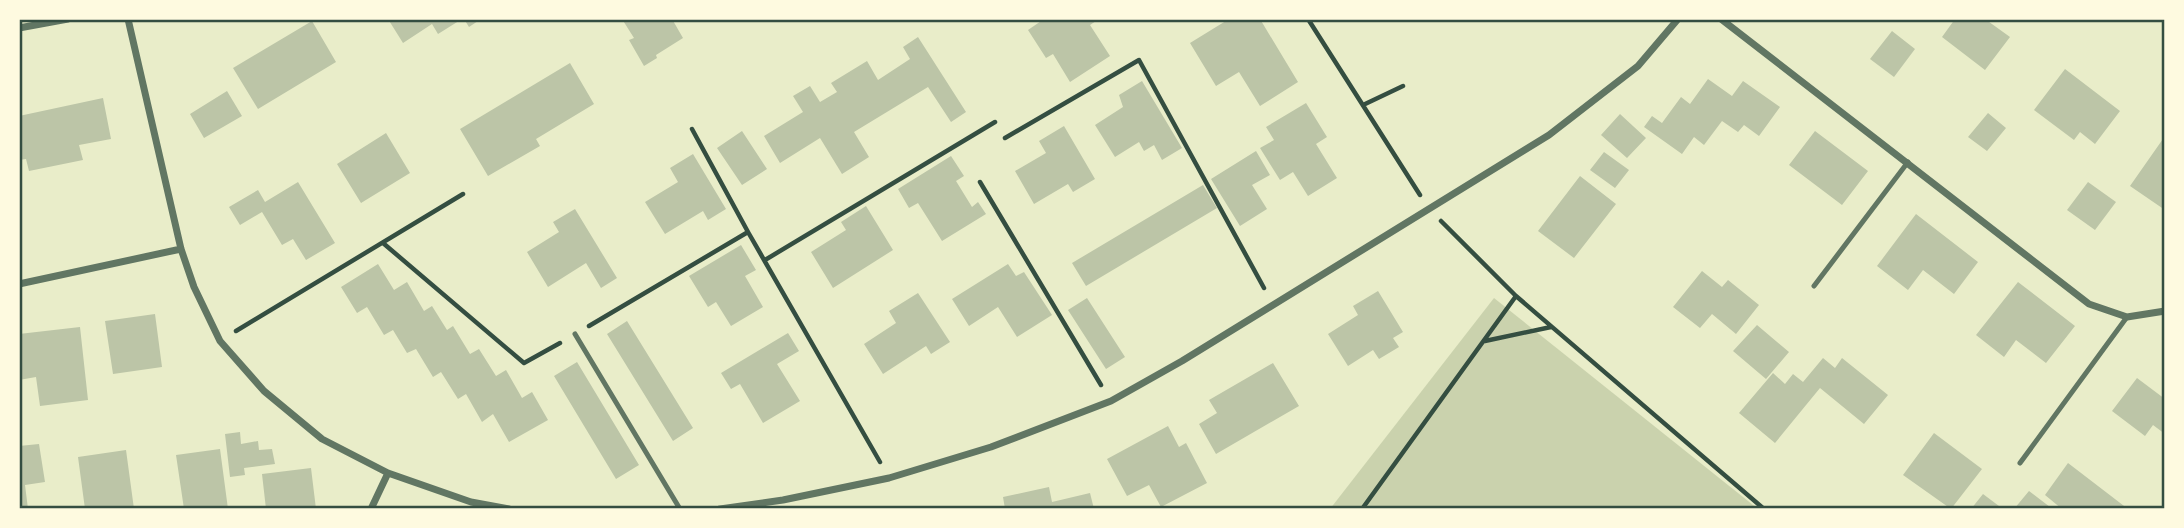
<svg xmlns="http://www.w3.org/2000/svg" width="2184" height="528" font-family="Overpass,sans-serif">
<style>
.green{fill:#cad2ad}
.building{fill:#bcc5a7}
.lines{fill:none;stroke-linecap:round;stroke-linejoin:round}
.path{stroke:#344e41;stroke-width:4.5}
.service{stroke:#617663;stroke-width:5}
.minor{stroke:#617663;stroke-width:7}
.neatline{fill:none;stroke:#344e41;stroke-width:2.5}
</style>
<rect width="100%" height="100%" fill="#e9edc9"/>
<path class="green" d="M1494 298 1758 509H1330Z"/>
<path class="building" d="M388 19H462L438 34 432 24 403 43Z
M464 19H481L469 27Z
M622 19H672L683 38 656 55 657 58 644 66 629 40 634 38Z
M1044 19H1099L1090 25 1110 56 1070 82 1053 54 1046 58 1028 30Z
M1229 19H1260L1298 82 1260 106 1239 72 1216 86 1190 43Z
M1955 19H1985L2010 37 1985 70 1942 37Z
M312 21 336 62 258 109 233 68Z
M1892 31 1915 49 1894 77 1870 59Z
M918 37 966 112 951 122 928 87 854 132 869 157 842 174 820 138 780 163 764 136 803 112 793 96 810 86 820 102 837 92 831 83 867 61 878 80 910 59 903 47Z
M570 63 594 104 536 139 540 146 488 176 460 129Z
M2065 69 2120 111 2095 144 2080 132 2074 140 2034 110Z
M1708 79 1732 96 1743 81 1780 107 1759 136 1744 125 1738 132 1722 121 1704 145 1694 137 1682 154 1644 127 1652 116 1662 123 1681 97 1690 104Z
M1142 81 1182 148 1162 160 1154 145 1144 151 1139 142 1115 157 1095 125 1123 107 1119 95Z
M227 91 242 116 204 138 190 114Z
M103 98 111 139 79 145 83 160 29 171 26 159 19 160V116Z
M1306 103 1327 137 1316 144 1337 178 1308 196 1293 172 1280 180 1260 148 1274 140 1266 127Z
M1988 113 2006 128 1987 151 1968 137Z
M1620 114 1646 138 1627 158 1601 135Z
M1064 126 1095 179 1073 192 1068 184 1034 204 1015 171 1046 153 1039 141Z
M742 131 767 169 742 185 717 148Z
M1815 131 1868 171 1842 205 1789 165Z
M386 133 410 173 361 203 337 164Z
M2165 136V210L2130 186Z
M1256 151 1270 175 1252 185 1267 209 1240 226 1211 179Z
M1604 152 1629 170 1615 188 1590 170Z
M693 154 726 209 708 220 703 211 665 234 645 202 678 182 670 168Z
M951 156 964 176 956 181 972 207 978 202 986 214 942 241 918 203 909 208 898 189Z
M1580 176 1616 204 1574 258 1538 231Z
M298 182 335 243 306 260 293 239 282 245 262 212 240 225 229 207 258 190 265 202Z
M2088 182 2116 202 2095 230 2067 210Z
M1203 185 1217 208 1086 286 1072 263Z
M866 206 893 250 833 288 811 252 846 230 841 222Z
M575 209 617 278 601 288 586 263 548 287 527 252 559 232 553 222Z
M1916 214 1978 262 1954 294 1923 270 1908 290 1877 266Z
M741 245 756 270 745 276 763 307 731 326 716 302 708 307 689 276Z
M378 264 394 290 407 282 424 311 432 306 447 330 453 326 470 354 479 349 496 376 506 370 522 398 532 392 548 420 509 442 493 414 482 422 466 394 458 399 441 372 433 377 416 349 407 353 393 330 384 335 367 307 357 313 341 287Z
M1008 264 1016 276 1024 272 1052 315 1017 337 998 307 969 326 952 299Z
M1702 271 1722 287 1728 280 1759 305 1736 334 1712 314 1700 328 1673 307Z
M2018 282 2075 326 2046 363 2016 340 2004 357 1976 335Z
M1378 291 1403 332 1393 338 1399 347 1379 359 1373 350 1348 366 1328 334 1358 315 1353 306Z
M918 293 950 342 931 354 926 346 883 374 864 344 896 323 889 311Z
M1087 298 1125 357 1106 369 1068 310Z
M155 314 162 367 113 374 105 321Z
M627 321 693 428 673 441 607 334Z
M1757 325 1789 352 1766 379 1733 351Z
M80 327 88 400 40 406 36 377 19 380V334Z
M788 333 799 351 777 364 800 401 763 423 740 384 731 389 721 373Z
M1823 358 1835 368 1842 358 1888 395 1864 424 1820 388 1775 443 1739 413 1773 373 1785 384 1793 374 1803 382Z
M577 362 639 465 616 479 554 376Z
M1273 363 1299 406 1216 454 1199 424 1217 413 1209 400Z
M2137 378 2165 399V434L2153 425 2145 436 2112 411Z
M1168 426 1179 447 1186 443 1207 483 1161 507 1149 485 1127 496 1107 459Z
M240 432 241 444 258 441 259 450 272 449 275 464 244 468 245 475 230 477 225 434Z
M1934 433 1982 469 1951 509 1903 475Z
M39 444 45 482 25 485 28 509H19V446Z
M220 449 228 509H184L176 455Z
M126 450 134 509H85L78 457Z
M2068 463 2128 509H2062L2045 495Z
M311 468 316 509H266L262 474Z
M1049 487 1052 502 1090 493 1094 509H1005L1003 497Z
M2029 491 2050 507 2048 509H2014Z
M1983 494 2003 509H1971Z"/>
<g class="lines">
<path class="path" d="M1308 19 1420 195
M1363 105 1403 86
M692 129 748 232
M1005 138 1139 60 1264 288
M980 182 1101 385
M1441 221 1516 296 1764 509
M383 243 524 363 560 343
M765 260 995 122
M589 326 748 232 880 462
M236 331 463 194
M1485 341 1551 327
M1362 509 1516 296"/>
<path class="service" d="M1814 286 1908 162
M575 334 680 509
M2020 463 2127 317"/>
<path class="minor" d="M128 19 181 249 194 287 220 341 264 391 322 439 388 473 471 502 509 509
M1721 19 2089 304 2127 317 2165 311
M19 28 68 19
M19 284 181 249
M371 509 388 473
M720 509 783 500 889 478 991 447 1111 401 1182 361 1549 135 1638 66 1678 19"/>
</g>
<rect width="2184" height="528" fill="none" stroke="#fefae0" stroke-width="42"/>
<rect x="21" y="21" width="2142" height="486" class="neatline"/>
</svg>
